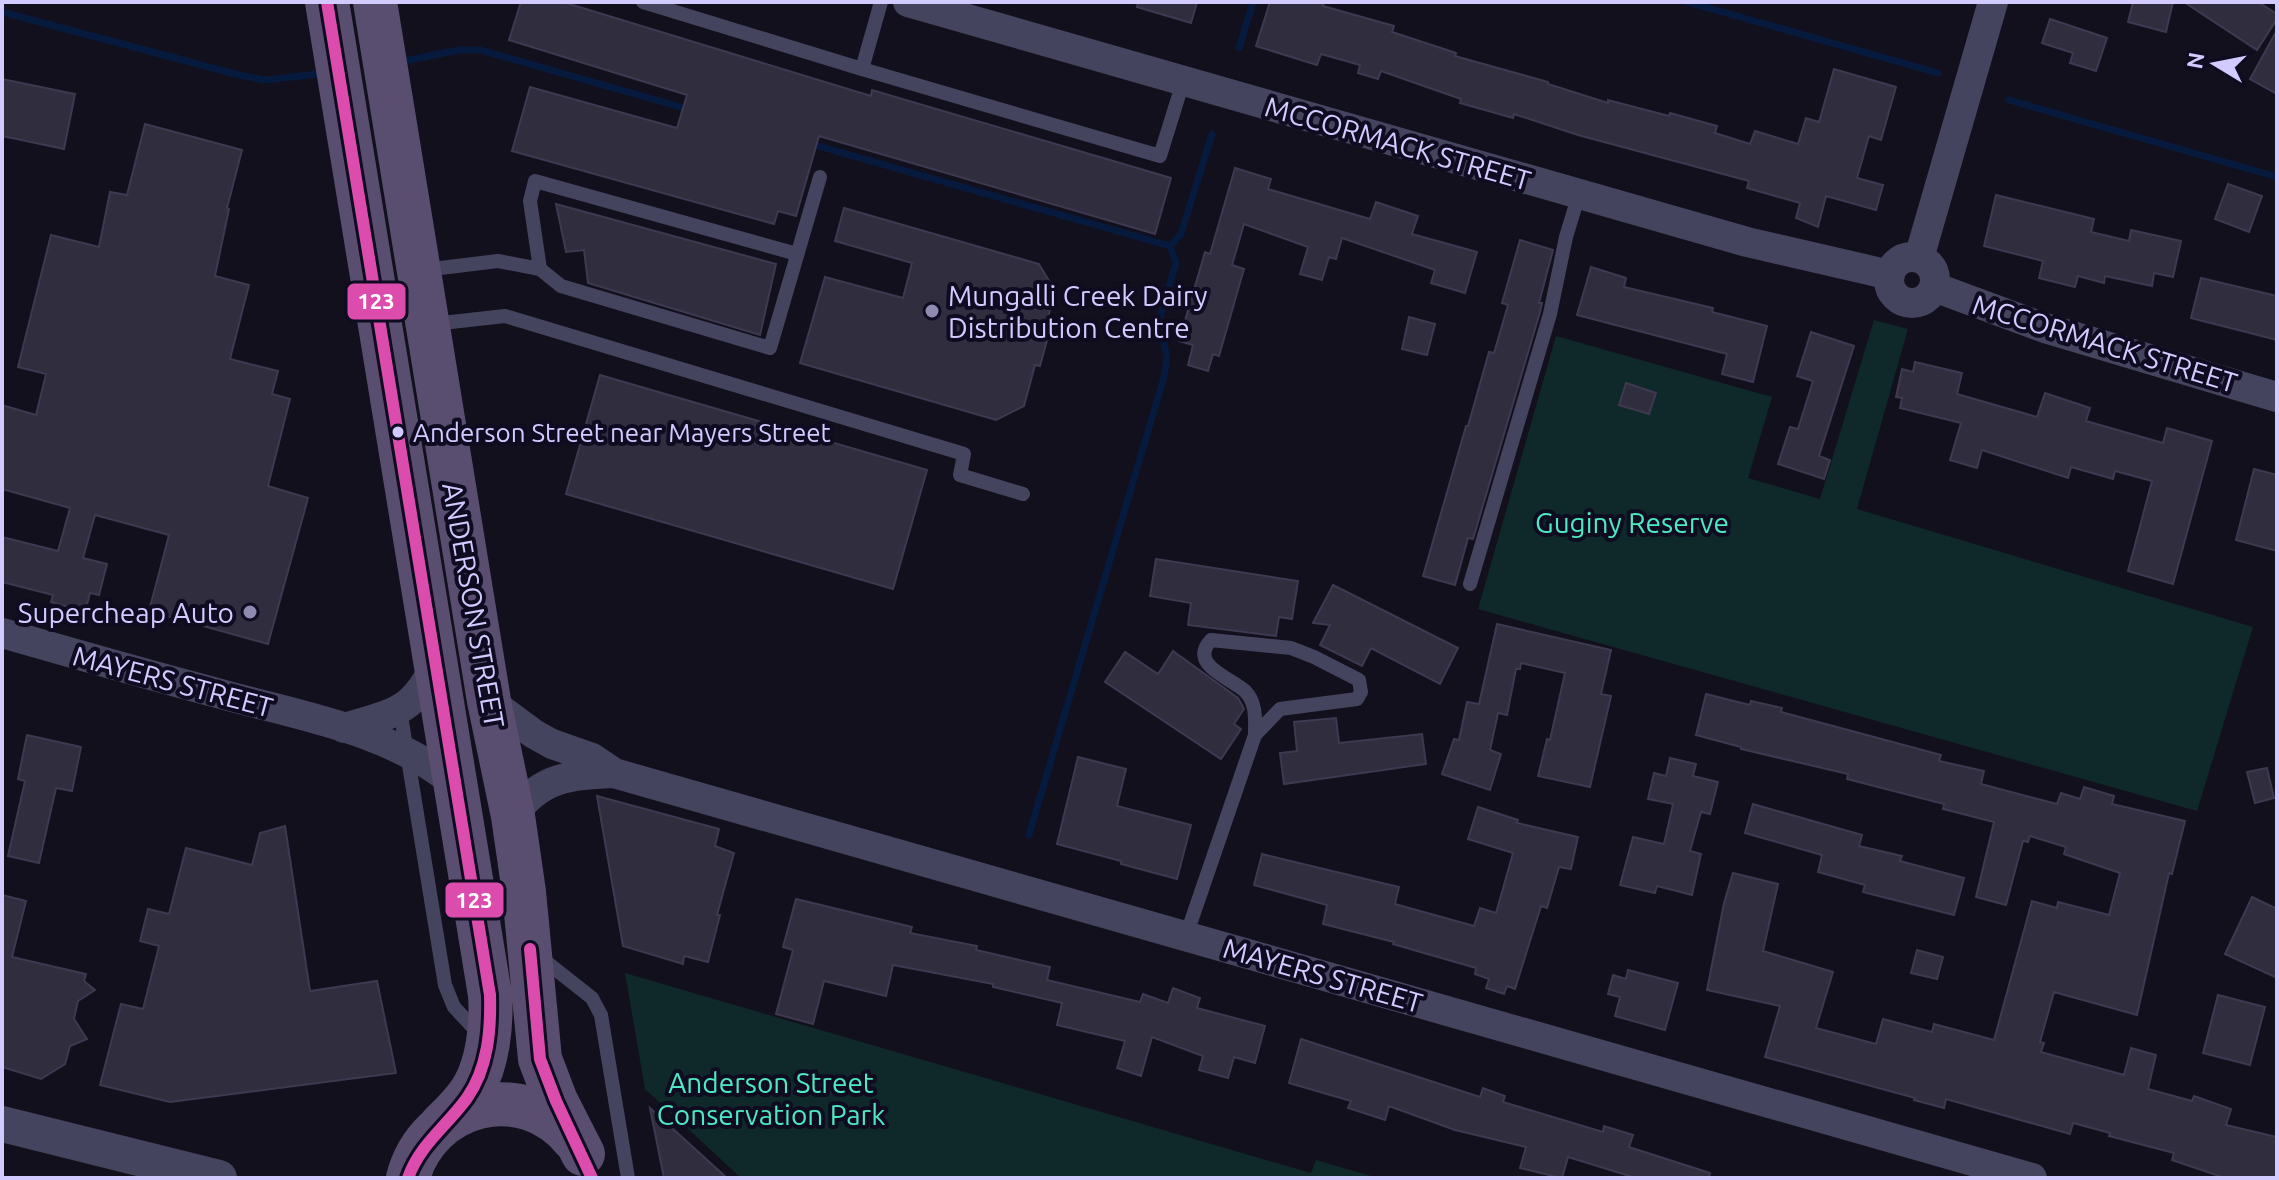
<svg xmlns="http://www.w3.org/2000/svg" width="2279" height="1180" font-family="Ubuntu,sans-serif">
<style>
.green{fill:#0f2829}
.lines{fill:none;stroke-linecap:round;stroke-linejoin:round}
.stream{stroke:#061a3e;stroke-width:7}
.building{fill:#302d3f;stroke:#3e3951;stroke-width:2}
.service{stroke:#45445e;stroke-width:14}
.minor{stroke:#45445e;stroke-width:30}
.tertiary{stroke:#45445e;stroke-width:36}
.primary{stroke:#594e6f;stroke-width:44}
.bus-1-casing{stroke:#0f0b21;stroke-width:18}
.bus-1{stroke:#db4cac;stroke-width:12}
.poi-dot{fill:#8e8ab0;stroke:#0f0b21;stroke-width:3}
.bus-dot{fill:#d1cbff;stroke:#0f0b21;stroke-width:3}
.labels{text-anchor:middle;dominant-baseline:central;stroke-width:8;stroke-linejoin:round;paint-order:stroke}
.bus-label{font-size:26px;fill:#d1cbff;stroke:#0f0b21;text-anchor:start}
.street-label{font-size:28px;fill:#d1cbff;stroke:#0f0b21}
.poi-label{font-size:28px;fill:#d1cbff;stroke:#0f0b21;text-anchor:start}
.park-label{font-size:28px;fill:#4de9c2;stroke:#0f0b21}
.line-badge{stroke:#0f0b21;stroke-width:3}
.badge-label{font-size:22px;text-anchor:middle;font-weight:bold;fill:#fff}
</style>
<rect width="100%" height="100%" fill="#12101c"/>
<path class="green" d="M1874 320 1908 329 1857 509 2253 627 2197 811 1478 609 1556 336 1772 397 1748 478 1820 499Z
M625 973 1311 1173 1316 1160 1378 1178H741L645 1089Z"/>
<g class="lines">
<path class="stream" d="M1687 2 1938 73
M2 12 239 75 265 80 318 74
M1239 48 1253 2
M404 61 459 50H480L691 110
M2009 100 2277 177
M811 144 1170 246
M1029 835 1164 377 1167 357 1159 321 1176 263 1170 246 1181 234 1212 134"/>
</g>
<path class="building" d="M521 2H563L871 96 872 90 1171 178 1155 234 819 136 796 216 778 211 774 224 512 151 530 87 677 128 687 95 509 40Z
M1138 2H1197L1191 23 1137 7Z
M1270 2H1324L1323 6 1394 26 1392 32 1456 53 1455 56 1548 82V84L1608 103V100L1669 116 1670 113 1717 126 1715 133 1750 144 1755 131 1798 144 1806 118 1819 122 1834 69 1896 87 1881 140 1869 136 1857 178 1883 185 1876 210 1826 196 1818 227 1796 218 1800 203 1747 188 1749 181 1578 135 1514 114 1513 118 1460 103 1461 99 1381 71 1378 79 1358 73 1360 65 1321 54 1317 65 1256 46Z
M2133 2H2173L2166 32 2128 22Z
M2184 2H2258L2277 14V19L2257 50Z
M2050 19 2107 38 2096 71 2070 63 2073 53 2042 43Z
M2277 30V94L2250 79Z
M2 79 75 94 64 149 2 136Z
M145 124 242 150 227 208 229 209 215 276 249 285 230 359 278 371 272 394 290 399 268 486 308 498 268 644 149 611 169 535 95 515 83 558 107 564 99 595 90 593 85 612 51 602 53 595 2 582V537L58 551 70 508 2 489V405L36 415 46 374 18 367 51 235 99 247 110 192 127 195Z
M1235 168 1271 179 1268 189 1370 219 1376 202 1418 216 1412 234 1477 252 1465 293 1431 283 1435 270 1342 238 1336 259 1329 257 1322 280 1300 274 1308 247 1244 224 1232 265 1244 269 1219 356 1213 354 1208 371 1188 365 1193 345 1179 341 1205 252 1210 254Z
M2228 184 2262 196 2249 232 2215 219Z
M1996 195 2094 219 2091 232 2129 241 2131 230 2181 241 2173 277 2154 273 2152 286 2105 276 2104 283 2078 276 2075 287 2039 278 2043 261 1984 246Z
M556 204 776 264 760 335 588 283 584 250 566 252Z
M844 208 1039 264 1055 291 1044 332 1049 333 1040 366 1035 365 1024 406 996 420 800 363 825 277 903 298 912 263 835 241Z
M1520 240 1553 250 1539 303H1542L1540 312 1473 539 1468 538 1455 585 1423 576 1466 426H1468L1489 352 1494 353 1508 305 1502 303Z
M1591 267 1626 278 1624 287 1713 308 1712 312 1767 326 1753 382 1722 374 1727 354 1577 315Z
M2201 278 2277 296V340L2191 318Z
M1409 317 1435 324 1427 355 1402 349Z
M1811 332 1854 346 1819 456 1830 460 1824 479 1778 464 1790 427 1798 429 1813 381 1797 376Z
M1915 362 1962 373 1957 394 2037 417 2045 393 2090 408 2086 421 2163 443 2167 428 2212 441 2173 584 2128 571 2152 481 2115 471 2113 479 2071 467 2068 478 1982 450 1977 468 1950 460 1961 423 1900 408 1902 398 1896 397 1902 369 1913 372Z
M600 375 927 470 893 589 566 494Z
M1626 383 1656 393 1649 414 1619 405Z
M2254 469 2277 475V551L2236 540Z
M1156 559 1298 581 1292 619 1279 617 1276 636 1188 625 1191 603 1150 596Z
M1333 585 1458 648 1440 684 1371 648 1362 666 1320 645 1330 625 1313 623Z
M1497 624 1611 650 1601 694 1611 696 1590 787 1538 776 1547 739 1550 740 1565 673 1521 663 1520 669H1516L1507 715 1498 713 1490 750 1501 754 1490 790 1442 774 1454 739 1459 740 1467 702 1479 704Z
M1173 651 1238 698 1242 705 1244 709 1234 724 1241 729 1221 759 1105 682 1125 652 1158 674Z
M1706 694 1750 705 1751 701 1782 708 1781 712 1941 755 1939 761 1984 771 1981 784 2057 804 2061 793 2080 799 2084 787 2114 796 2112 804 2185 821 2172 874 2169 873 2137 1015 2054 992 2040 1042 2044 1043 2041 1052 2124 1075 2131 1048 2156 1055 2148 1089 2192 1101 2194 1096 2231 1109 2226 1125 2277 1137V1178H2225L2172 1160 2174 1153 2109 1136 2110 1133 2073 1123 2070 1134 1946 1099 1944 1108 1914 1100 1915 1098 1765 1057 1780 1006 1707 990 1724 903 1733 873 1778 884 1763 951 1833 972 1816 1028 1876 1044 1883 1019 1932 1032 1934 1024 1994 1040 2032 901 2057 908 2058 902 2109 915 2120 873 2064 854 2066 847 2030 836 2028 842 2023 841 2006 905 1976 897 1994 822 1943 809 1944 804 1847 779 1848 774 1741 749V747L1696 735Z
M1336 718 1339 743 1422 734 1426 764 1284 784 1280 753 1297 751 1294 722Z
M27 735 81 747 72 791 56 788 39 863 8 856 25 781 18 779Z
M1078 757 1126 769 1117 806 1191 825 1177 879 1121 864V861L1057 844Z
M1670 758 1696 764 1693 776 1718 782 1710 814 1701 812 1690 851 1701 854 1692 895 1657 886 1655 893 1620 885 1633 837 1664 844 1673 804 1648 799 1654 773 1666 776Z
M2267 768 2274 798 2255 803 2247 772Z
M597 796 719 829 715 846 734 853 717 915H720L708 962 684 956 683 964 623 946Z
M1753 804 1862 835 1859 846 1902 856 1900 861 1964 878 1954 915 1863 892 1865 885 1818 872 1822 855 1745 833Z
M1478 807 1518 820 1517 823 1578 837 1571 869 1559 867 1547 908 1541 906 1515 989 1507 986 1504 994 1486 988 1489 979 1475 974 1476 968 1393 944 1394 942 1323 924 1327 905 1254 885 1262 854 1399 887 1395 904 1474 926 1480 908 1496 913 1513 853 1468 839Z
M285 826 310 991 377 981 396 1073 170 1102 100 1085 121 1004 143 1009 159 946 140 941 148 909 169 914 186 848 252 865 260 833Z
M2 895 26 901 12 957 86 974 84 981 95 990 78 1001 74 1019 87 1039 70 1046 65 1064 41 1079 2 1067Z
M2252 897 2277 909V978L2225 954Z
M796 899 912 927 910 933 977 946 976 950 1050 967 1047 980 1140 1002 1143 994 1168 1003 1173 988 1200 998 1197 1008 1265 1026 1255 1063 1234 1057 1228 1078 1199 1070 1203 1056 1152 1037 1141 1076 1117 1068 1125 1041 1057 1025 1062 1003 993 987V984L893 965 886 996 824 981 813 1024 776 1014 793 950 783 947Z
M1917 950 1943 957 1937 979 1911 973Z
M1628 970 1678 983 1665 1030 1615 1016 1620 997 1608 994 1613 975 1626 979Z
M2218 995 2265 1007 2250 1065 2203 1053Z
M1301 1039 1480 1097 1483 1088 1505 1096 1503 1102 1603 1132 1604 1126 1633 1135 1629 1147 1710 1173 1709 1178H1636L1568 1157 1562 1178 1520 1168 1526 1147 1455 1130 1389 1106 1385 1120 1348 1108 1351 1101 1289 1083Z
M650 1108 727 1178H664Z"/>
<g class="lines">
<path class="service" d="M643 2 862 69
M881 2 862 69 1160 156 1183 82
M540 269 561 286 770 348 820 177
M424 270 498 261 540 269 530 201 535 181 797 254
M433 324 505 316 964 454 960 475 1023 494
M1470 584 1550 314 1566 237 1579 194
M400 710 445 985 454 1007 481 1036
M1186 936 1255 735C1255 720 1257 703 1245 691 1231 678 1188 665 1211 640L1291 648 1314 657 1359 680 1361 692 1357 699 1280 709 1255 735
M540 957 592 998 601 1015 628 1178"/>
<path class="minor" d="M908 2 1747 242 1890 275
M1889 280a23 23 0 1 1 46 0a23 23 0 1 1-46 0Z
M1919 258 1993 2
M1934 287 2045 328 2277 397
M2 633C75 654 148 675 221 694 300 716 390 730 454 783
M489 701 534 734 552 744 592 758 614 773 2032 1178
M344 728C393 713 412 714 436 664
M513 816C540 776 571 775 614 773"/>
<path class="tertiary" d="M2 1124 219 1178"/>
<path class="primary" d="M327 2 490 995C492 1024 488 1063 473 1088 465 1102 452 1114 440 1126
M375 2 489 701 513 816 524 892 540 1059 556 1101 583 1154
M408 1178C428 1102 523 1077 574 1140"/>
<defs>
<path id="bus-1" d="M327 2 490 995C491 1030 488 1068 467 1098 447 1126 420 1144 408 1178
M530 949 540 1059 556 1101 592 1178"/>
</defs>
<use href="#bus-1" class="bus-1-casing"/>
<use href="#bus-1" class="bus-1"/>
</g>
<g class="poi-dot">
<circle cx="932" cy="311" r="8"/>
<circle cx="250" cy="612" r="8"/>
</g>
<circle class="bus-dot" cx="398" cy="432" r="7"/>
<g class="labels">
<g class="bus-label">
<text x="413" y="432">Anderson Street near Mayers Street</text>
</g>
<g class="street-label">
<text transform="translate(1398 143) rotate(16)">MCCORMACK STREET</text>
<text transform="translate(2105 343) rotate(17)">MCCORMACK STREET</text>
<text transform="translate(474 605) rotate(80)">ANDERSON STREET</text>
<text transform="translate(173 681) rotate(15)">MAYERS STREET</text>
<text transform="translate(1323 975) rotate(16)">MAYERS STREET</text>
</g>
<g class="poi-label">
<text x="948" y="295">Mungalli Creek Dairy<tspan x="948" dy="32">Distribution Centre</tspan></text>
<text x="234" y="612" text-anchor="end">Supercheap Auto</text>
</g>
<g class="park-label">
<text x="1632" y="522">Guginy Reserve</text>
<text x="771" y="1082">Anderson Street<tspan x="771" dy="32">Conservation Park</tspan></text>
</g>
</g>
<g class="line-badge">
<rect x="346" y="282" width="61" height="39" rx="8" fill="#db4cac"/>
<rect x="444" y="881" width="61" height="38" rx="8" fill="#db4cac"/>
</g>
<g class="badge-label">
<text x="376" y="309">123</text>
<text x="474" y="908">123</text>
</g>
<rect width="2279" height="1180" fill="none" stroke="#d1cbff" stroke-width="8"/>
<g transform="translate(2215 64) rotate(280)" stroke="#0f0b21" stroke-width="6" paint-order="stroke">
<path d="M0-6L14 30L0 20L-14 30Z" fill="#d1cbff"/>
<text y="-12" font-size="22" font-weight="bold" text-anchor="middle" fill="#d1cbff">N</text>
</g>
</svg>
